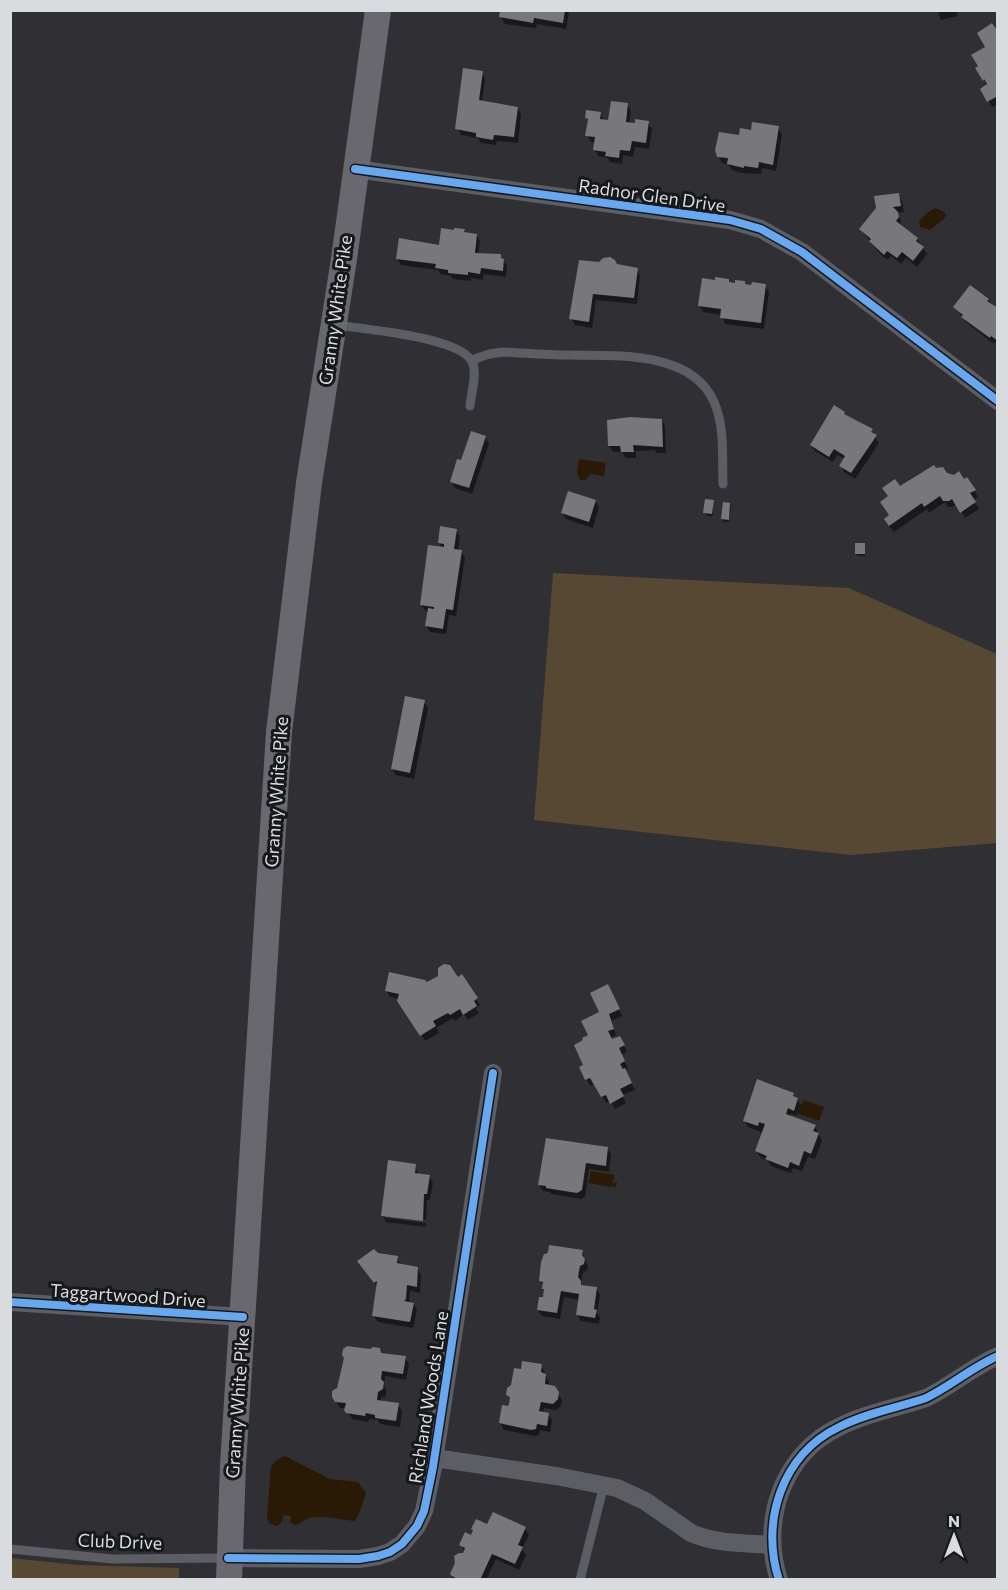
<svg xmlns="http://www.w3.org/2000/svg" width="1008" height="1590" font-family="Commissioner,sans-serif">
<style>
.green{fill:#574833}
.water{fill:#2a1a05}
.shadow{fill:#0007}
.building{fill:#78787a}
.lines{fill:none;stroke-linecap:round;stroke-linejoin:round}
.lane{stroke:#5d5e63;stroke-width:9}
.street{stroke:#5d5e63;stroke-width:18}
.secondary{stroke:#68686e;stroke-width:26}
.cycleway-casing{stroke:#17181a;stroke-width:11}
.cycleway{stroke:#66a8f1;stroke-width:8}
.labels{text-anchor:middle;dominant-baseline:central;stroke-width:6;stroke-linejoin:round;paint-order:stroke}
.street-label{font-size:18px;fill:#dadbdf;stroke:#17181a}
</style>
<rect width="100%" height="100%" fill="#303034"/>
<path class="green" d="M553 573 849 588 997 654V843L851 855 534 820Z
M11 1558 78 1565 179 1568V1579H11Z"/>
<path class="water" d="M935 208 943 211 946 215 944 219 930 230 920 227 919 221 928 212Z
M579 459 606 463 604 476 591 474 585 480H580L577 472Z
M803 1100 824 1107 819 1121 798 1114Z
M591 1171 615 1175 612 1183 617 1182 616 1187H613L612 1185 611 1187 588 1183Z
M285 1456 330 1479 358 1482 366 1493 360 1511 355 1521C339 1520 324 1514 307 1519 303 1521 299 1524 295 1525L290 1522 291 1516 284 1515C282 1520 282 1525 275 1526L269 1523 267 1517 271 1467 276 1460Z"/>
<path class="shadow" d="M493 10H567L569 13 566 29 537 24 536 28 505 24 501 17V14Z
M937 10H957L958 16 941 20Z
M998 35V104L992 107 982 90 987 86 977 68 980 67 987 48Z
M482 72 485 79 482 102 518 108 521 115 518 143 497 141 496 145 481 143 478 138 461 135 457 128Z
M627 104 631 111 629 124 648 123 652 129 649 149 635 147 633 157 623 155 622 164 610 162 608 158 598 156 595 150 596 142H591L587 135 589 123 586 118 600 114 604 121 610 122Z
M778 128 782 134 776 171 762 168 761 174 741 173 732 170 728 164 722 163 717 154 740 137 752 132Z
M899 195 902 201 904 212 897 213 901 220 900 226 917 239 927 254 917 267 906 258 901 264 891 256 888 260 882 256 861 230Z
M464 230 466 233 477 235 480 241 478 255 500 256 507 266 506 277 484 274 483 280 471 278V281L453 279 451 276 441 274 438 270 401 265 397 258 440 247Z
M616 265 637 269 640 276 637 304 596 300 592 328 575 325 571 319Z
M728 281 730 283 744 282 746 286H765L769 292 764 329 725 324 722 315 703 312 699 305Z
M988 300 998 310V344L995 342 994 344 967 323 955 307Z
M844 414 845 416 871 431 879 443 855 479 844 472 841 466 845 459 837 455 833 462 815 451 811 445Z
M662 420 665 427 666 453H657L654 450 636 451V458H626L622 452H613L609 446Z
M485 437 489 444 472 494 455 488 451 481 461 462Z
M946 475 975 491 978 497 973 500 979 509 965 518 957 504 952 507H948L945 502 929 513 927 509 894 532 889 526 890 516 900 488Z
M595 501 599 507 593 528 566 519 562 513Z
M713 501V516H707L705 513Z
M730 504 731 507 729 522H724L722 519Z
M456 530 460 537 458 551 461 552 465 558 456 616 449 615 446 634 430 632 426 626 429 612 425 611 421 605 443 549 439 543Z
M864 545 865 556H858L856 554Z
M424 702 428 708 414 779 396 775 392 769Z
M462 976 480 1005 476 1008 479 1013 468 1020 464 1014 455 1021 453 1018 436 1028 439 1033 425 1041 399 999 390 997 386 991 457 979Z
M611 992 622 1016 611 1021 616 1035 610 1038 612 1041 623 1044 627 1052 621 1055 628 1068 624 1070 635 1090 622 1095 626 1103 615 1109 610 1101 606 1103 595 1084 590 1086 581 1068 585 1066 590 1035Z
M793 1094 801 1105 797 1116 791 1114 790 1117 815 1126 822 1141 815 1159 808 1157 802 1171 793 1168 791 1173 771 1166 768 1161 760 1157 757 1151 763 1133 748 1127 745 1121Z
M608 1149 611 1155 609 1172 589 1169 585 1197 581 1199 551 1194 550 1192 543 1191 539 1185Z
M415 1166 419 1175 429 1176 433 1183 430 1200H427L426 1220 385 1215V1218L426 1223V1227L386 1222 383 1216Z
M582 1251 588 1267 587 1270 583 1273 581 1283 583 1287 596 1288 600 1295 597 1313 600 1317 599 1324 581 1321 577 1315 579 1300 564 1297 560 1319 542 1316 538 1310 544 1299V1287L541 1281Z
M377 1254 397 1258 401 1264 417 1268 421 1275 420 1293 410 1291 409 1303 414 1304 417 1310 413 1328 378 1322 374 1316 378 1288 363 1268Z
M379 1350 382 1354 405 1358 409 1364 406 1380 385 1376 384 1385 386 1390V1396L381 1398V1402L398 1404 402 1411 400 1427 380 1424 378 1420 369 1419 368 1422 352 1419 346 1408H340L333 1397 371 1351Z
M541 1365 549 1382 548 1386 554 1387 562 1400 561 1406 556 1410 544 1408 543 1413 548 1414 552 1420 550 1432 540 1430 539 1435 535 1436 504 1430 500 1423 511 1400 508 1394 522 1371Z
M488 1526 525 1528 529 1535 522 1549 526 1555 519 1570 496 1559 486 1580H454L451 1574 465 1552 461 1545 472 1537 474 1532 472 1529Z"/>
<path class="building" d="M500 10H565L563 23 534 18 533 23 499 17Z
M992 23 998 32V96L987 102 980 89 987 84 984 79 983 81 975 68 978 66 971 55 985 47 977 33Z
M463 68 483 71 479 100 518 107 514 137 494 135 493 140 476 137V133L455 129Z
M611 101 628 103 626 122 635 123V119L649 121 646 143 632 141 630 151 620 150 619 158 605 156 606 152 593 150 595 137 585 136 588 119 585 118 586 110 601 112 600 119 608 120Z
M752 122 779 126 773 165 759 162 758 168 744 166V168L727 164 728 158 717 157 715 150 719 132 739 135 740 128 751 130Z
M899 193 901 206 893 207 898 212 899 217 896 221 918 238 916 241 924 247 913 261 902 252 897 258 887 251 884 255 869 241 871 239 859 229 876 208 874 196Z
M441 228 454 230V228L465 229 464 232 477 234 475 253 501 254V258L504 259 503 271 481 268 480 274 468 272V275L448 273V270L435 268 436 264 396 259 399 238 439 245Z
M610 257 615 260 617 264 638 268 634 298 593 294 589 322 569 319 579 260 599 262 603 258Z
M715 277 729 279V282L735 283V280L745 281V284L751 285 752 282 766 284 761 323 720 318 721 309 698 306 702 278 715 280Z
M970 285 989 299 987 301 998 308V341L991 336 990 338 961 317 963 315 953 307Z
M834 405 845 412 844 414 873 429 871 432 877 435 851 473 839 466 845 456 834 449 829 457 810 445Z
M630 417 662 419 663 447 633 445 634 452H621L620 446H608L607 420Z
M471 431 486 436 469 488 450 482 457 459 461 460Z
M934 465 936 468 943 467 947 473 954 475 959 471 964 479 967 477 976 490 970 493 976 502 960 513 952 499 949 501H943L940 496 924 507 922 503 889 526 884 519 889 515 880 502 888 496 882 488 895 479 900 486Z
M568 491 596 500 589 522 561 513Z
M705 499 714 500 712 514 703 513Z
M723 502 730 503 729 520 721 519Z
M440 526 457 529 454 549 462 550 453 610 446 609 443 629 425 626 428 608 434 609V607L420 605 428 545 444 547V544L438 543Z
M855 543H865V554H855Z
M405 696 425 700 410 773 391 769Z
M444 964 450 965 458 977 462 974 478 998 474 1001 477 1006 463 1015 460 1009 450 1015 448 1013 433 1021 436 1026 420 1036 397 1001 399 994 385 991 389 972 425 980 427 982 438 976V968Z
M608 984 620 1009 609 1014 614 1029 608 1031 612 1039 620 1036 625 1045 619 1048 625 1061 620 1064 623 1069 625 1068 632 1083 620 1089 624 1096 610 1104 606 1095 601 1097 590 1078 585 1080 579 1067 583 1065 574 1045 583 1040 582 1038 588 1035 581 1021 599 1012 590 993Z
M757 1079 794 1093 793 1096 798 1098 794 1111 788 1108 786 1114 816 1125 813 1131 819 1133 811 1154 804 1151 799 1166 790 1162 788 1168 765 1159 767 1156 755 1151 765 1124 759 1122 758 1126 743 1121Z
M546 1138 608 1147 606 1166 586 1163 582 1190 577 1193 546 1188V1186L538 1185Z
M388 1160 416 1164 415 1173 430 1175 427 1194H424L423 1221 381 1216Z
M549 1245 583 1250 582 1255 585 1259 584 1264 580 1266 578 1277 581 1281V1285L597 1287 594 1309 597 1310 595 1318 576 1315 579 1294 561 1291 557 1313 537 1310 539 1297H543L544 1289H542L543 1282 539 1281 541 1262 544 1254H546L548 1252Z
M374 1249 378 1253 398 1256 397 1263 418 1267 417 1287 407 1285 406 1299 404 1301 414 1303 410 1322 372 1316 377 1281 374 1283 357 1261Z
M347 1346 370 1349 373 1347 380 1348 381 1353 406 1356 403 1374 382 1371 381 1379 384 1382 383 1389 378 1392 377 1400 399 1403 396 1421 375 1418V1415L366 1413 365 1416 346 1413 344 1410 346 1403 335 1402 332 1397V1391L337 1388 344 1358 342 1355 343 1349Z
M522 1361 542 1364 541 1372 546 1374 545 1384 555 1386 559 1392 558 1399 553 1404 541 1402 539 1411 549 1413 547 1426 537 1424 536 1429 531 1430 499 1423 502 1405 508 1406 509 1404 510 1397 506 1395 507 1388 511 1385 514 1368 521 1369Z
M493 1512 526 1527 518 1545 523 1547 515 1564 492 1554 480 1580H459L452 1576 450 1574 455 1563 454 1556 459 1553H463L465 1548 459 1545 465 1532 471 1535 473 1530 471 1529 476 1519 487 1524Z"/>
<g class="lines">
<path class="lane" d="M336 325C362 329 465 337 473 364 477 375 471 394 470 406
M472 360 489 354 503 352C525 353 546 355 568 355 614 356 692 350 714 402 725 426 722 458 723 484
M10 1549 113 1559 228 1558
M580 1580 604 1485"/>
<path class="street" d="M355 169 730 220 761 229 802 252 998 401
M10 1302 243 1317
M435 1458 556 1476 617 1488 645 1501 691 1533C716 1544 744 1543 771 1545
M228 1558 359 1559 378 1556 390 1552 402 1544 417 1526 424 1511 433 1467 493 1073
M779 1580C760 1522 782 1454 839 1427 866 1413 897 1408 926 1398 951 1386 972 1367 998 1356"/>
<path class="secondary" d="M229 1580 233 1465 279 732 309 483 344 259 378 10"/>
<defs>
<path id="cycleway" d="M355 169 730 220 761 229 802 252 998 401
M10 1302 243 1317
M228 1558 359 1559 378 1556 390 1552 402 1544 417 1526 424 1511 433 1467 493 1073
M779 1580C760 1522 782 1454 839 1427 866 1413 897 1408 926 1398 951 1386 972 1367 998 1356"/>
</defs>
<use href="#cycleway" class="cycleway-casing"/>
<use href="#cycleway" class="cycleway"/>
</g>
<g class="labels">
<g class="street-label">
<text transform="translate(652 195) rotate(8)">Radnor Glen Drive</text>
<text transform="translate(335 310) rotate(-82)">Granny White Pike</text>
<text transform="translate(276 792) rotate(-86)">Granny White Pike</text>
<text transform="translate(128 1295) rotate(4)">Taggartwood Drive</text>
<text transform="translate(428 1397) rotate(-81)">Richland Woods Lane</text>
<text transform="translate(237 1403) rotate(-86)">Granny White Pike</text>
<text transform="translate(120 1541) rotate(2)">Club Drive</text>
</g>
</g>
<rect width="1008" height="1590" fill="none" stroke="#dadbdf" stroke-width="24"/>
<g transform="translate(954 1536)" stroke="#17181a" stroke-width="4.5" paint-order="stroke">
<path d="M0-4.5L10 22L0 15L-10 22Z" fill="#dadbdf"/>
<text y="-9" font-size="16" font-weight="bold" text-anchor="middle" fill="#dadbdf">N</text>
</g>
</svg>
